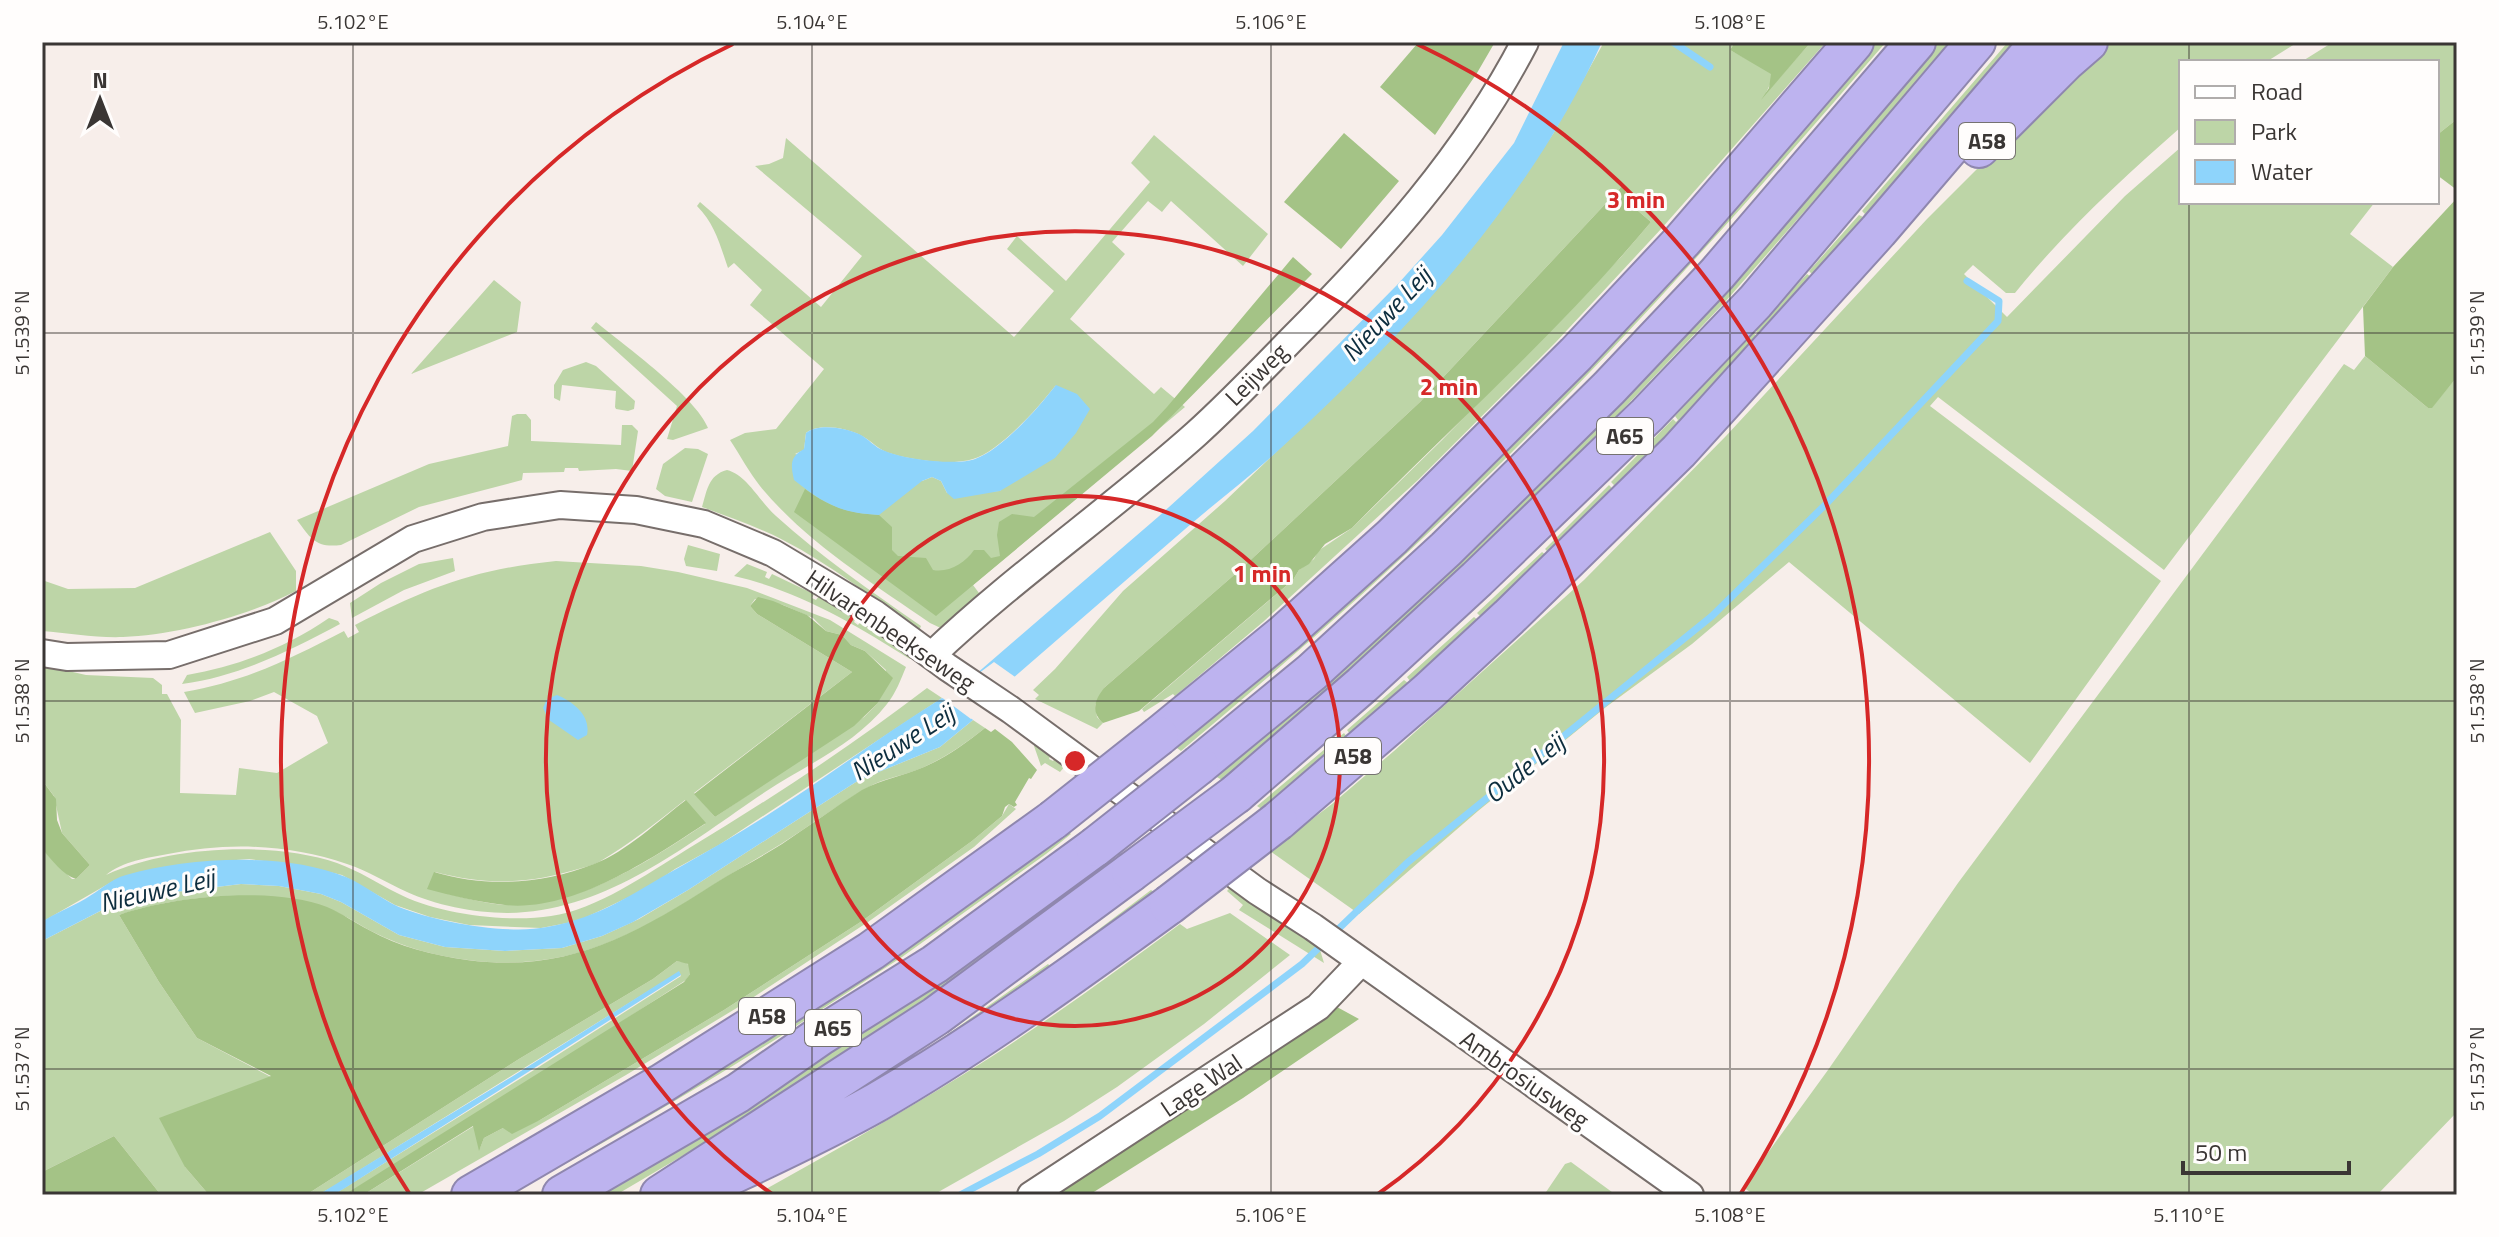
<svg xmlns="http://www.w3.org/2000/svg" width="2499" height="1237" font-family="'Titillium Web',sans-serif">
<style>
.green{fill:#bdd5a7;fill-rule:evenodd}
.forest{fill:#a4c386}
.water{fill:#8ed4fb}
.pier{fill:#f7eeea}
.lines{fill:none;stroke-linecap:round;stroke-linejoin:round}
.stream{stroke:#8ed4fb;stroke-width:7}
.minor-casing{stroke:#776e6b;stroke-width:30}
.highway-casing{stroke:#8f87ae;stroke-width:42}
.minor{stroke:#fff;stroke-width:26}
.highway{stroke:#bdb3ef;stroke-width:38}
.highway-bridge-casing{stroke:#8f87ae;stroke-width:42;stroke-linecap:butt}
.highway-bridge{stroke:#bdb3ef;stroke-width:38}
.ticks{fill:none;stroke:#3a3634;stroke-width:2;stroke-opacity:0.45}
.ring{fill:none;stroke:#d62828;stroke-width:4}
.labels{text-anchor:middle;dominant-baseline:central;stroke-width:6;stroke-linejoin:round;paint-order:stroke}
.shield{fill:#fffdfc;stroke:#757270;stroke-width:2}
.shield-label{font-size:22px;font-weight:bold;fill:#3a3634}
.street-label{font-size:24px;fill:#3a3634;stroke:#fffdfc}
.water-label{font-size:26px;font-style:italic;fill:#0d2d3e;stroke:#fffdfc}
.centre{fill:#d62828;stroke:#fffdfc;stroke-width:4}
.ring-label{font-size:24px;text-anchor:middle;font-weight:bold;fill:#d62828;stroke:#fffdfc;stroke-width:6;stroke-linejoin:round;paint-order:stroke}
.neatline{fill:none;stroke:#3a3634;stroke-width:3}
.ticks-label{font-size:20px;text-anchor:middle;fill:#3a3634}
</style>
<rect width="100%" height="100%" fill="#f7eeea"/>
<path class="green" d="M1604 42H1735L1730 50 1772 73V80L1766 93 1811 42H1826L1661 229 1556 342 1418 480 1263 622 1175 696 1173 694 1144 712 1142 709 1293 580 1299 570 1314 559 1318 551 1352 528 1442 440 1621 257 1651 222 1630 204 1623 185 1420 402 1241 569 1105 687 1095 705 1097 717 1103 723 1097 729 1035 699 1039 695 1033 690 1055 669 1123 591 1225 501 1350 381 1453 270 1495 218 1553 134Z
M1875 42H1886C1762 186 1636 329 1501 463 1399 564 1291 659 1181 751L1173 745 1810 117Z
M1938 42H1953L1725 302 1574 461 1426 604 1229 776 1222 780 1215 776 1845 149Z
M2008 42H2020L1975 96 1666 440 1529 578 1265 811 1257 806 1344 733 1347 737 1350 734 1347 730 1404 680 1408 683 1410 681 1407 677 1474 617 1478 620 1481 617 1477 613 1542 552 1546 555 1548 552 1545 549 1609 485 1612 488 1614 485 1611 482 1673 419 1676 422 1678 420 1675 416 1753 333 1757 336 1758 333 1755 330 1807 274 1811 277 1812 274 1809 271 1859 215 1863 217 1865 214 1862 211Z
M2110 42H2298L2266 62H2181V127C2122 179 2064 232 2015 293H2006L1973 265 1964 274 2007 317 2125 196 2181 147V202H2375L2350 234 2393 267 2164 570 1938 397 1930 406 2161 581 2030 763 1789 562 1692 644 1606 707 1478 811 1359 914 1270 851 1332 804 1394 751 1584 580 1726 436 1927 219 2023 123Z
M2333 42H2457V119L2437 135V62H2301Z
M1154 135 1268 234 1243 266 1171 201 1162 212 1148 201 1112 242 1125 254 1070 319 1154 394 1161 387 1185 407 973 585 982 597 945 630 930 623C871 582 806 542 760 486 749 472 740 455 730 440L745 433 776 429 824 369 750 305 762 290 734 263 728 268C720 245 715 224 697 206L700 202 821 307 862 256 755 166 769 164 783 158 786 138 1014 337 1054 291 1007 249 1017 236 1066 281 1150 182 1131 163ZM1056 385 1000 491 947 493 941 481 932 477 922 481 795 454 804 450 806 433C819 423 846 428 860 435 869 439 877 448 886 452 909 460 950 466 973 459 999 452 1039 407 1056 385Z
M494 280 521 302 517 332 411 374Z
M596 322C624 345 696 397 708 428L673 440 667 439 677 406 591 328Z
M2365 356 2428 408 2432 407 2457 377V1112L2377 1195H1754L1743 1187 1828 1070 1958 883 2344 364 2354 370Z
M586 362 596 366 635 401 634 409 628 411 616 409 615 407 616 391 562 385 560 401 554 398V385L563 370Z
M517 414H526L531 420V441L621 445 622 425H632L638 431 632 471 616 469 579 471 578 468H565L564 472 523 473 522 480 419 507 341 545C316 548 311 539 297 520L429 464 508 446 512 416Z
M685 448 698 449 708 454 692 502 665 496 656 489 663 464Z
M727 470C747 475 760 502 776 516 821 557 871 591 921 626L919 631C875 600 832 565 783 540 758 527 729 517 702 507 707 491 708 475 727 470Z
M270 532 296 571V591C248 616 176 635 123 637 96 638 68 633 42 631V580L68 589 135 588Z
M688 545 720 554 717 571 686 566 684 559Z
M453 558 455 571 404 590 352 618 350 603 381 583 419 564Z
M556 561 641 566 678 572 747 588 830 620 906 667C901 679 896 693 887 704 856 744 806 765 765 792 692 841 616 904 525 912 490 916 439 907 407 892 387 883 368 871 347 864 289 844 227 842 168 854 147 858 123 861 106 875 169 846 272 841 337 863 359 871 377 883 397 893 437 914 506 923 551 916 596 910 647 874 686 850 769 800 850 747 927 688L942 698 719 845 675 869 646 889 578 921 541 928 469 925 430 917 395 905 342 875 303 866 249 859 186 864 115 880 42 922V849L72 879H76L90 865 62 833 54 796 42 780V665L86 675 153 678 162 685V694H167L181 720 180 793 236 795 239 768 277 773 328 743 317 716 274 692 250 701 195 713 184 692C244 682 290 659 344 631L348 638 359 632 355 625C427 588 475 569 556 561ZM755 599 783 605 813 618 826 631 842 635 851 645 865 651 886 670 877 704 864 717 715 817 694 793 852 672 757 614 750 606ZM685 800 705 824C647 862 581 906 509 905 489 905 467 898 448 894L435 872C488 886 529 884 582 868 588 866 593 865 599 862 630 844 657 822 685 800Z
M747 564 767 572 765 577 769 579 772 574 814 594 812 598 816 600 819 596 856 618 854 622 858 625 861 621 913 656 910 659C854 624 799 591 734 576Z
M329 618 338 621 340 624C289 651 240 676 182 684L187 675C238 666 285 648 329 618Z
M973 720 985 728C966 743 946 757 924 767 905 776 885 777 867 788 837 805 810 826 781 844 760 857 739 869 718 882 639 933 573 971 476 961 439 957 404 948 371 931 359 925 347 916 334 911 273 887 180 894 119 915L159 982 197 1038 271 1077 185 1167 209 1195H161L114 1136 42 1172V941L114 904 134 897 241 884 279 886 321 894 341 902 399 935 445 947 505 951 562 948 602 936 639 919 688 890 859 780 940 747Z
M1035 743 1051 754 1049 759 1053 761 1056 757 1066 765 1060 772 1045 763 1041 766 1034 746Z
M1009 804 1016 809 974 847 868 922 740 1006 626 1075 417 1195H363L474 1126 480 1148 484 1138 503 1128 540 1120 724 1010 862 921 972 841 1002 816Z
M1065 829 1071 834 1046 854 902 957 787 1032 783 1027 781 1029 784 1034C694 1091 602 1145 508 1195Z
M1106 859 1115 865 996 954 750 1116 616 1195H591Z
M1234 883 1318 943 1324 963 1239 910 1243 905 1227 891Z
M1151 890 1158 895 1081 953 911 1060 1048 964 1050 966Z
M1230 913 1290 955 1204 1024 1117 1087 1064 1121 933 1195H755C835 1151 914 1106 991 1057 1056 1015 1118 970 1180 924L1187 929Z
M677 961 685 962 690 966V974L686 980 538 1076 347 1194 333 1195 534 1070 681 976 679 972 334 1186 318 1195H306L519 1059 653 979Z
M1571 1162 1616 1195H1544L1565 1164Z"/>
<path class="forest" d="M1415 42H1495L1477 73 1435 135 1380 87 1417 44Z
M1735 42H1811L1761 100 1769 88 1771 74 1730 50Z
M2457 119V190L2437 175V135Z
M1344 133 1399 181 1341 249 1284 202Z
M1623 185 1630 204 1651 222C1560 331 1452 426 1352 528L1325 544 1309 564 1299 570 1293 580 1139 711 1103 723C1090 711 1095 699 1105 687L1241 569 1420 402Z
M2457 198V377L2432 408H2428L2365 356 2363 307 2393 267Z
M1293 257 1312 274 1152 436 936 616 794 512 805 489C830 507 848 513 879 515L892 527V550L898 556 926 558 933 570C949 573 965 563 974 550H984L991 558 1000 556 997 535 999 522 1012 514 1034 517 1153 422 1167 407Z
M758 597 773 601 807 615 826 631 842 635 851 645 865 651 893 678 877 704 854 726 715 817 694 794 852 672 757 614 750 606Z
M985 728 991 732 995 729 1012 742 1037 770 1031 779 1029 778 1015 802 1017 805 1014 807 1009 804 1005 807 1002 816 972 841 862 921 724 1010 540 1120 512 1134 503 1128 484 1138 479 1151 473 1126 363 1195H344L684 982 690 974 688 964 677 961 653 979 519 1059 306 1195H209L185 1167 159 1118 271 1076 197 1038 159 982 119 915C172 896 273 886 327 907 342 913 355 923 369 930 400 947 432 955 467 960 567 973 633 936 714 884 736 870 760 858 782 844 809 826 835 807 862 790 882 779 904 776 924 767 947 757 966 743 985 728Z
M42 780 56 799 57 820 62 833 90 865 76 879C63 875 52 860 42 849Z
M686 800 706 823C651 859 573 912 505 905 479 902 452 896 427 889L434 872C487 888 543 884 594 864 626 852 658 821 686 800Z
M1337 1007 1359 1019 1243 1098 1089 1195H1054L1167 1122Z
M114 1136 161 1195H42V1172Z"/>
<path class="water" d="M1564 42H1602C1530 201 1408 331 1281 448 1250 477 1216 502 1184 530 1112 592 1041 654 969 716L973 720 940 747 859 780 688 890 633 922 602 936 562 948 505 951 445 947 399 935 341 902 321 894 279 886 241 884 134 897 106 908 42 941V922C55 913 71 907 85 899 99 891 111 879 126 875 191 857 283 852 346 877 365 885 381 899 399 907 436 922 508 935 547 927 602 917 631 894 678 868 708 851 738 834 766 816 826 778 882 735 942 698L946 700 1158 517 1253 431 1397 285 1442 235 1514 143Z
M1056 385 1077 394 1090 409 1076 433 1055 458 1000 491 954 499 947 493 941 481 932 477 922 481 879 515C841 513 824 504 794 480 791 466 789 457 804 449L806 433C819 423 845 428 859 434 868 438 875 448 885 451 902 459 957 466 975 459 1003 449 1038 408 1056 385Z
M557 695C574 702 591 716 587 735L578 740 549 720 543 708 547 699Z
M679 971 681 975 345 1188 333 1195H318L513 1076Z"/>
<path class="pier" d="M994 662 1018 679 976 716 971 719 944 699Z"/>
<g class="lines">
<path class="stream" d="M1673 42 1710 67
M960 1195 1038 1154 1100 1116 1302 964 1408 862 1712 616 1826 504 1998 321 1999 301 1967 281"/>
<defs>
<path id="minor" d="M42 653 67 657 169 655 275 621 413 539 483 517 560 505 636 510 704 524 773 553 875 614 947 667 1011 710 1257 891 1313 927 1690 1195
M932 655C1015 576 1111 510 1196 434 1229 404 1260 372 1291 340 1381 250 1466 156 1525 42
M1031 1195 1318 1007 1361 962"/>
<path id="highway" d="M1979 148 2065 62 2088 42
M1159 736 1285 633 1392 537 1576 354 1682 241 1854 42
M1199 765 1312 672 1446 549 1609 388 1717 274 1916 42
M1236 794 1362 685 1477 579 1647 415 1755 302 1976 42
M1278 821 1428 692 1509 617 1679 451 1878 231 2040 42
M714 1183C769 1157 824 1132 877 1102 979 1043 1074 974 1169 905
M471 1195 661 1084 871 951 1053 820
M562 1195 738 1093 820 1036 935 964 1095 847
M660 1195 936 1016 1131 872"/>
</defs>
<use href="#minor" class="minor-casing"/>
<use href="#highway" class="highway-casing"/>
<use href="#minor" class="minor"/>
<use href="#highway" class="highway"/>
<defs>
<path id="highway-bridge" d="M1053 820 1159 736
M1095 847 1199 765
M1131 872 1236 794
M1169 905 1278 821"/>
</defs>
<use href="#highway-bridge" class="highway-bridge-casing"/>
<use href="#highway-bridge" class="highway-bridge"/>
</g>
<path class="ticks" d="M353 42V1195M812 42V1195M1271 42V1195M1730 42V1195M2189 42V62M2189 202V1195M42 333H2457M42 701H2457M42 1069H2457"/>
<g class="ring">
<circle cx="1075" cy="761" r="265"/>
<path d="M772 1194A529 529 0 1 1 1378 1194"/>
<path d="M409 1193A794 794 0 0 1 733 44M1417 44A794 794 0 0 1 1741 1193"/>
</g>
<g class="labels">
<g class="shield">
<rect x="1959" y="123" width="56" height="36" rx="6"/>
<rect x="1597" y="418" width="56" height="36" rx="6"/>
<rect x="1325" y="738" width="56" height="36" rx="6"/>
<rect x="739" y="998" width="56" height="36" rx="6"/>
<rect x="805" y="1010" width="56" height="36" rx="6"/>
</g>
<g class="shield-label">
<text x="1987" y="141">A58</text>
<text x="1625" y="436">A65</text>
<text x="1353" y="756">A58</text>
<text x="767" y="1016">A58</text>
<text x="833" y="1028">A65</text>
</g>
<g class="street-label">
<text transform="translate(1256 374) rotate(-45)">Leijweg</text>
<text transform="translate(891 630) rotate(34)">Hilvarenbeekseweg</text>
<text transform="translate(1525 1079) rotate(35)">Ambrosiusweg</text>
<text transform="translate(1201 1085) rotate(-34)">Lage Wal</text>
</g>
<g class="water-label">
<text transform="translate(1386 314) rotate(-47)">Nieuwe Leij</text>
<text transform="translate(902 742) rotate(-33)">Nieuwe Leij</text>
<text transform="translate(1524 768) rotate(-39)">Oude Leij</text>
<text transform="translate(157 890) rotate(-13)">Nieuwe Leij</text>
</g>
</g>
<circle cx="1075" cy="761" r="12" class="centre"/>
<g class="ring-label">
<text x="1636" y="208">3 min</text>
<text x="1449" y="395">2 min</text>
<text x="1262" y="582">1 min</text>
</g>
<rect width="2499" height="1237" fill="none" stroke="#fffdfc" stroke-width="88"/>
<rect x="2179" y="60" width="260" height="144" fill="#fffdfc" stroke="#b0adac" stroke-width="2"/>
<rect x="2195" y="86" width="40" height="12" fill="#ffffff" stroke="#b0adac" stroke-width="2"/>
<text x="2251" y="100" font-size="24" fill="#3a3634">Road</text>
<rect x="2195" y="120" width="40" height="24" fill="#bdd5a7" stroke="#b0adac" stroke-width="2"/>
<text x="2251" y="140" font-size="24" fill="#3a3634">Park</text>
<rect x="2195" y="160" width="40" height="24" fill="#8ed4fb" stroke="#b0adac" stroke-width="2"/>
<text x="2251" y="180" font-size="24" fill="#3a3634">Water</text>
<g transform="translate(100 100)" stroke="#fffdfc" stroke-width="6" paint-order="stroke">
<path d="M0-6L14 30L0 20L-14 30Z" fill="#3a3634"/>
<text y="-12" font-size="22" font-weight="bold" text-anchor="middle" fill="#3a3634">N</text>
</g>
<path d="M2183 1161v12h166v-12" fill="none" stroke="#3a3634" stroke-width="4"/>
<text x="2195" y="1161" font-size="24" fill="#3a3634" stroke="#fffdfc" stroke-width="6" paint-order="stroke">50 m</text>
<rect x="44" y="44" width="2411" height="1149" class="neatline"/>
<g class="ticks-label">
<text x="353" y="29">5.102°E</text>
<text x="812" y="29">5.104°E</text>
<text x="1271" y="29">5.106°E</text>
<text x="1730" y="29">5.108°E</text>
<text transform="translate(22 333) rotate(-90)" y="7">51.539°N</text>
<text transform="translate(2477 333) rotate(-90)" y="7">51.539°N</text>
<text transform="translate(22 701) rotate(-90)" y="7">51.538°N</text>
<text transform="translate(2477 701) rotate(-90)" y="7">51.538°N</text>
<text transform="translate(22 1069) rotate(-90)" y="7">51.537°N</text>
<text transform="translate(2477 1069) rotate(-90)" y="7">51.537°N</text>
<text x="353" y="1222">5.102°E</text>
<text x="812" y="1222">5.104°E</text>
<text x="1271" y="1222">5.106°E</text>
<text x="1730" y="1222">5.108°E</text>
<text x="2189" y="1222">5.110°E</text>
</g>
</svg>
